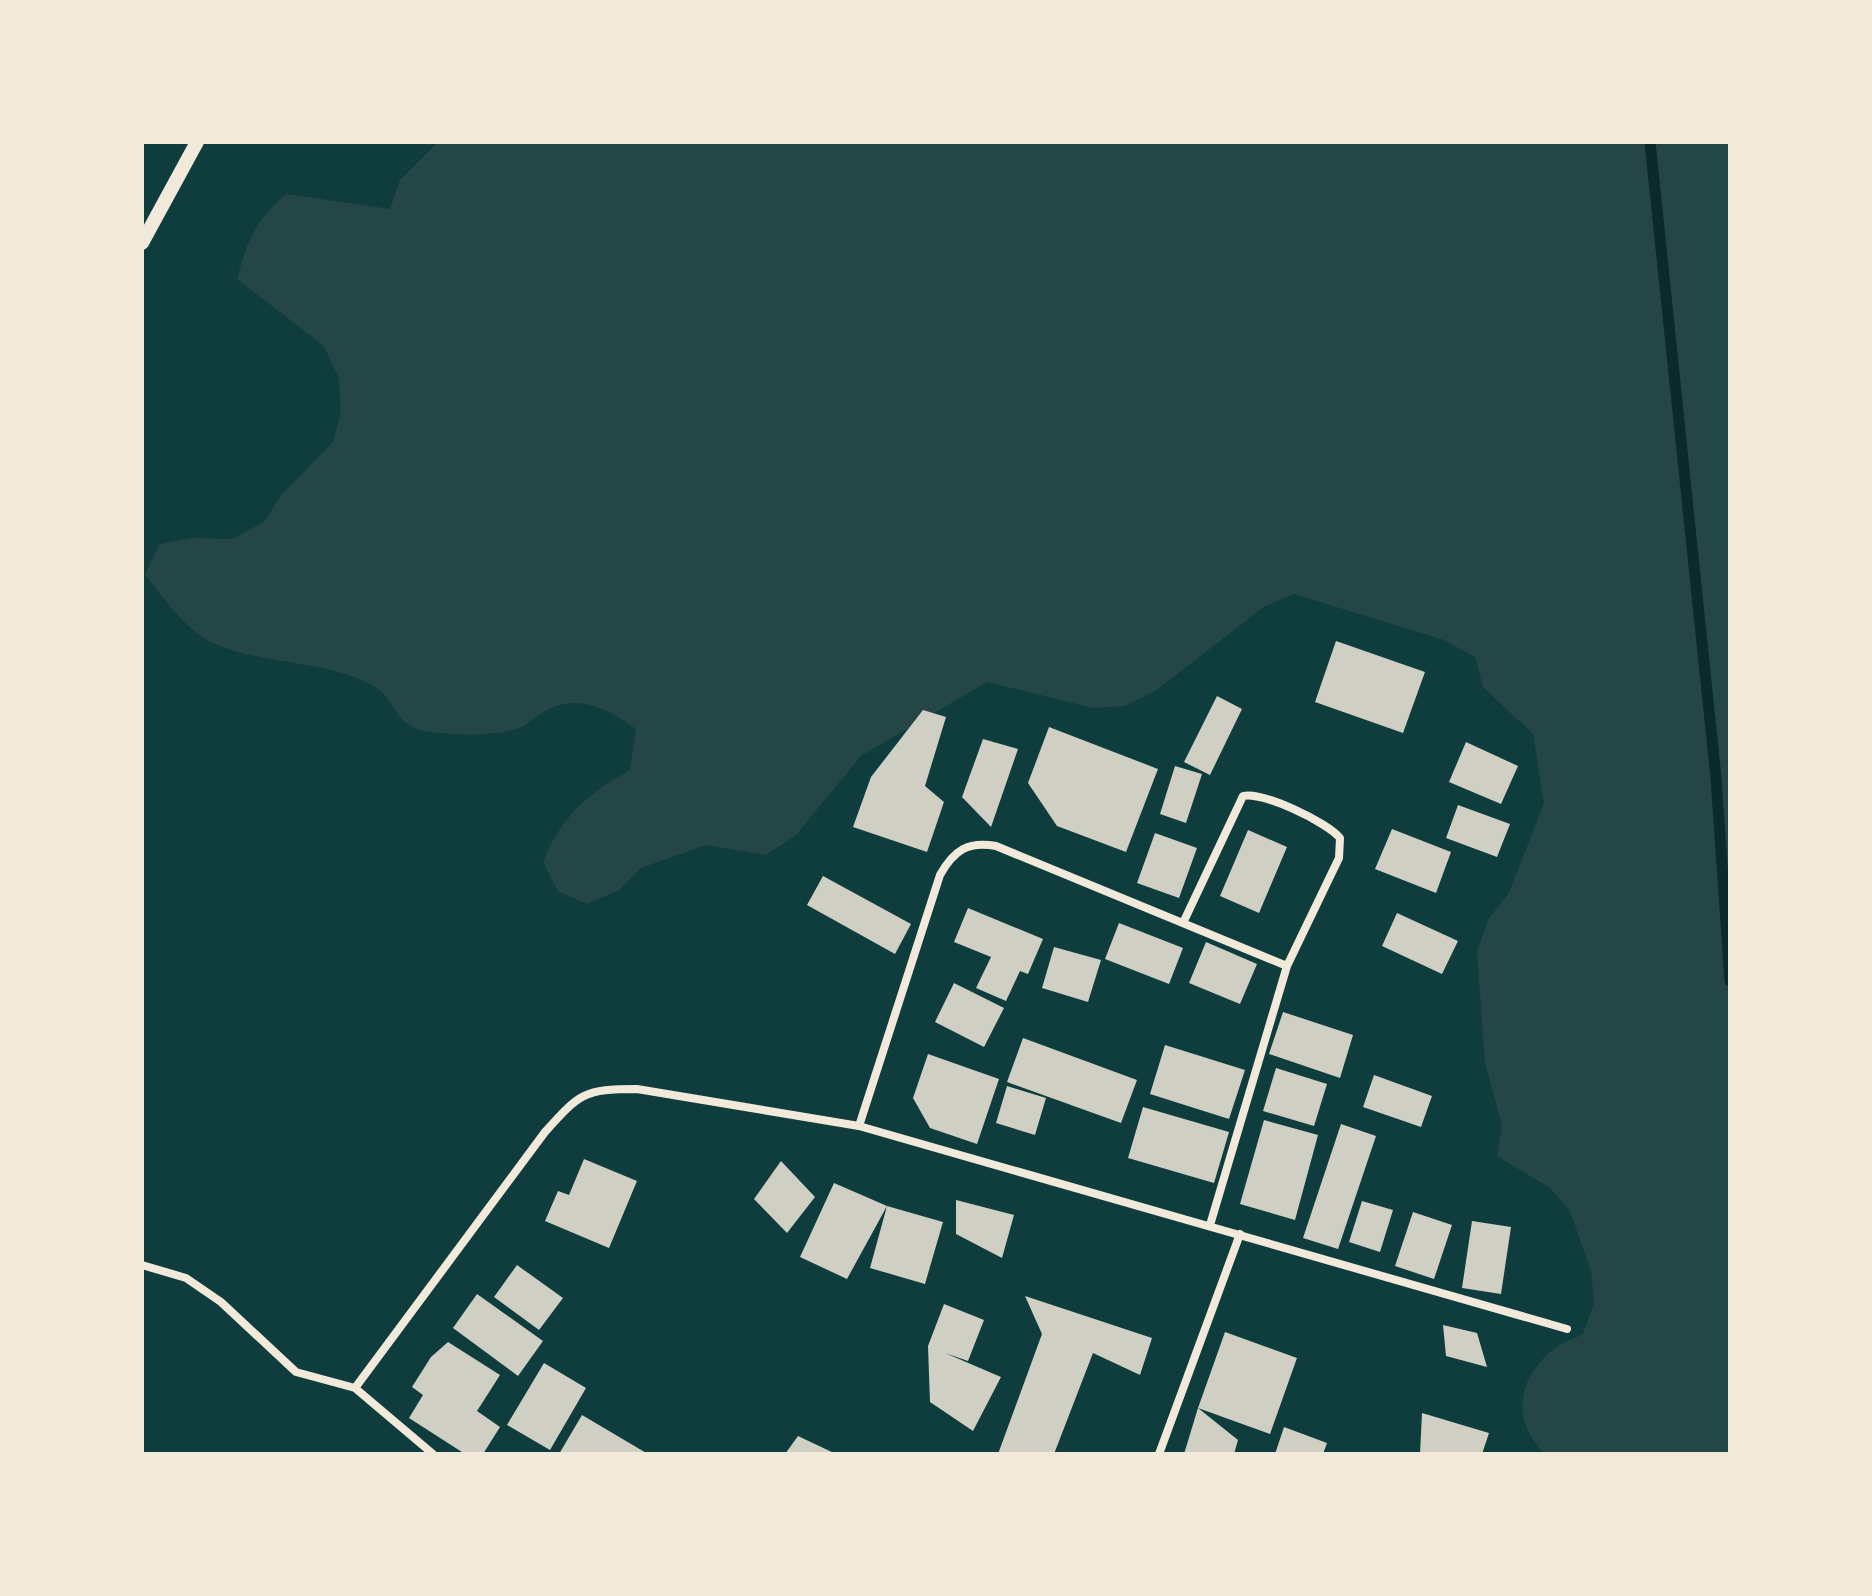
<svg xmlns="http://www.w3.org/2000/svg" width="1872" height="1596" font-family="'Varela Round',sans-serif">
<style>
.green{fill:#244646}
.lines{fill:none;stroke-linecap:round;stroke-linejoin:round}
.stream{stroke:#0a2a2b;stroke-width:11}
.building{fill:#cfcfc3}
.minor{stroke:#f1e9da;stroke-width:8}
.tertiary{stroke:#f1e9da;stroke-width:14}
</style>
<rect width="100%" height="100%" fill="#0f3d3e"/>
<path class="green" d="M438 142H1730V1454H1545C1512 1421 1516 1383 1550 1352 1559 1344 1573 1339 1583 1334L1594 1303 1591 1271 1570 1211 1550 1188 1497 1156 1502 1125 1485 1063 1477 951 1489 918 1509 893 1544 803 1533 734 1483 687 1475 657 1444 640 1294 594 1265 606 1155 691 1125 706 1093 708 987 682 861 756 796 835 766 855 706 845 641 868 619 890 587 904 558 891 543 862C560 818 589 792 630 770L636 729C610 710 579 693 547 710 536 715 528 726 516 729 489 737 459 735 431 732 394 728 396 700 377 688 329 659 264 666 213 643 188 632 161 596 145 574L160 544 191 538 232 539 264 522 282 494 333 442 341 412 339 379 324 346 237 279C248 238 254 223 286 194L390 209 400 180Z"/>
<g class="lines">
<path class="stream" d="M1650 142 1716 778 1730 981"/>
</g>
<path class="building" d="M1336 641 1425 672 1403 733 1315 702Z
M1217 696 1242 709 1210 775 1184 762Z
M923 710 946 717 925 786 944 802 927 852 853 827 871 777Z
M1049 727 1158 769 1126 852 1057 826 1028 783Z
M983 739 1018 749 991 827 962 797Z
M1466 742 1518 766 1501 804 1449 782Z
M1175 766 1202 774 1186 823 1160 814Z
M1458 805 1510 824 1497 857 1446 838Z
M1392 829 1451 852 1436 893 1375 869Z
M1248 830 1287 847 1259 913 1220 896Z
M1155 833 1197 848 1179 898 1137 883Z
M823 876 911 924 895 954 807 905Z
M968 908 1043 939 1028 974 1020 971 1006 1001 976 988 991 957 954 942Z
M1397 913 1458 941 1442 974 1382 946Z
M1119 923 1183 948 1169 984 1105 959Z
M1206 942 1257 964 1240 1004 1189 983Z
M1054 947 1101 960 1088 1002 1042 988Z
M954 983 1004 1008 984 1047 935 1022Z
M1283 1012 1353 1035 1340 1078 1269 1054Z
M1023 1038 1137 1080 1121 1123 1007 1082Z
M1165 1045 1245 1070 1229 1119 1150 1094Z
M928 1054 999 1079 977 1144 930 1128 913 1098Z
M1276 1068 1327 1084 1314 1126 1263 1111Z
M1374 1075 1432 1096 1421 1127 1363 1107Z
M1007 1086 1046 1098 1035 1135 996 1123Z
M1143 1107 1229 1132 1214 1183 1128 1158Z
M1264 1120 1318 1135 1295 1220 1240 1204Z
M1341 1124 1376 1136 1338 1249 1303 1238Z
M584 1159 637 1181 609 1248 545 1221 558 1191 569 1195Z
M781 1161 815 1197 787 1233 754 1199Z
M834 1183 887 1206 847 1279 800 1257Z
M956 1200 1014 1215 1002 1258 956 1234Z
M1362 1201 1393 1210 1380 1252 1349 1242Z
M887 1206 943 1222 925 1284 870 1268Z
M1413 1212 1452 1225 1434 1279 1395 1266Z
M1472 1221 1511 1227 1501 1294 1462 1288Z
M517 1265 563 1298 539 1330 494 1297Z
M477 1294 543 1341 518 1376 453 1328Z
M1025 1296 1152 1338 1140 1375 1093 1353 1054 1454H998L1042 1334Z
M944 1304 984 1320 968 1361 945 1353 1001 1377 973 1431 930 1402 928 1346Z
M1443 1325 1477 1333 1487 1367 1446 1356Z
M1225 1332 1297 1358 1270 1434 1198 1408Z
M448 1342 500 1375 477 1411 500 1427 483 1454H465L409 1418 423 1395 412 1387 431 1357Z
M544 1363 586 1388 550 1450 507 1425Z
M1198 1408 1238 1440 1234 1454H1184Z
M1422 1413 1489 1433 1482 1454H1420Z
M582 1415 648 1454H559Z
M1284 1427 1327 1443 1323 1454H1275Z
M798 1436 836 1454H785Z"/>
<g class="lines">
<path class="minor" d="M1183 923 1243 796C1262 791 1327 822 1340 838L1339 858 1287 966 1210 1225
M859 1126 940 875C954 850 968 841 996 846L1287 966
M142 1265 186 1278 221 1302 296 1372 355 1388 433 1454
M355 1388 545 1132C580 1093 584 1089 637 1089L859 1126 1567 1329
M1159 1454 1240 1234"/>
<path class="tertiary" d="M142 243 197 142"/>
</g>
<rect width="1872" height="1596" fill="none" stroke="#f1e9da" stroke-width="288"/>
</svg>
